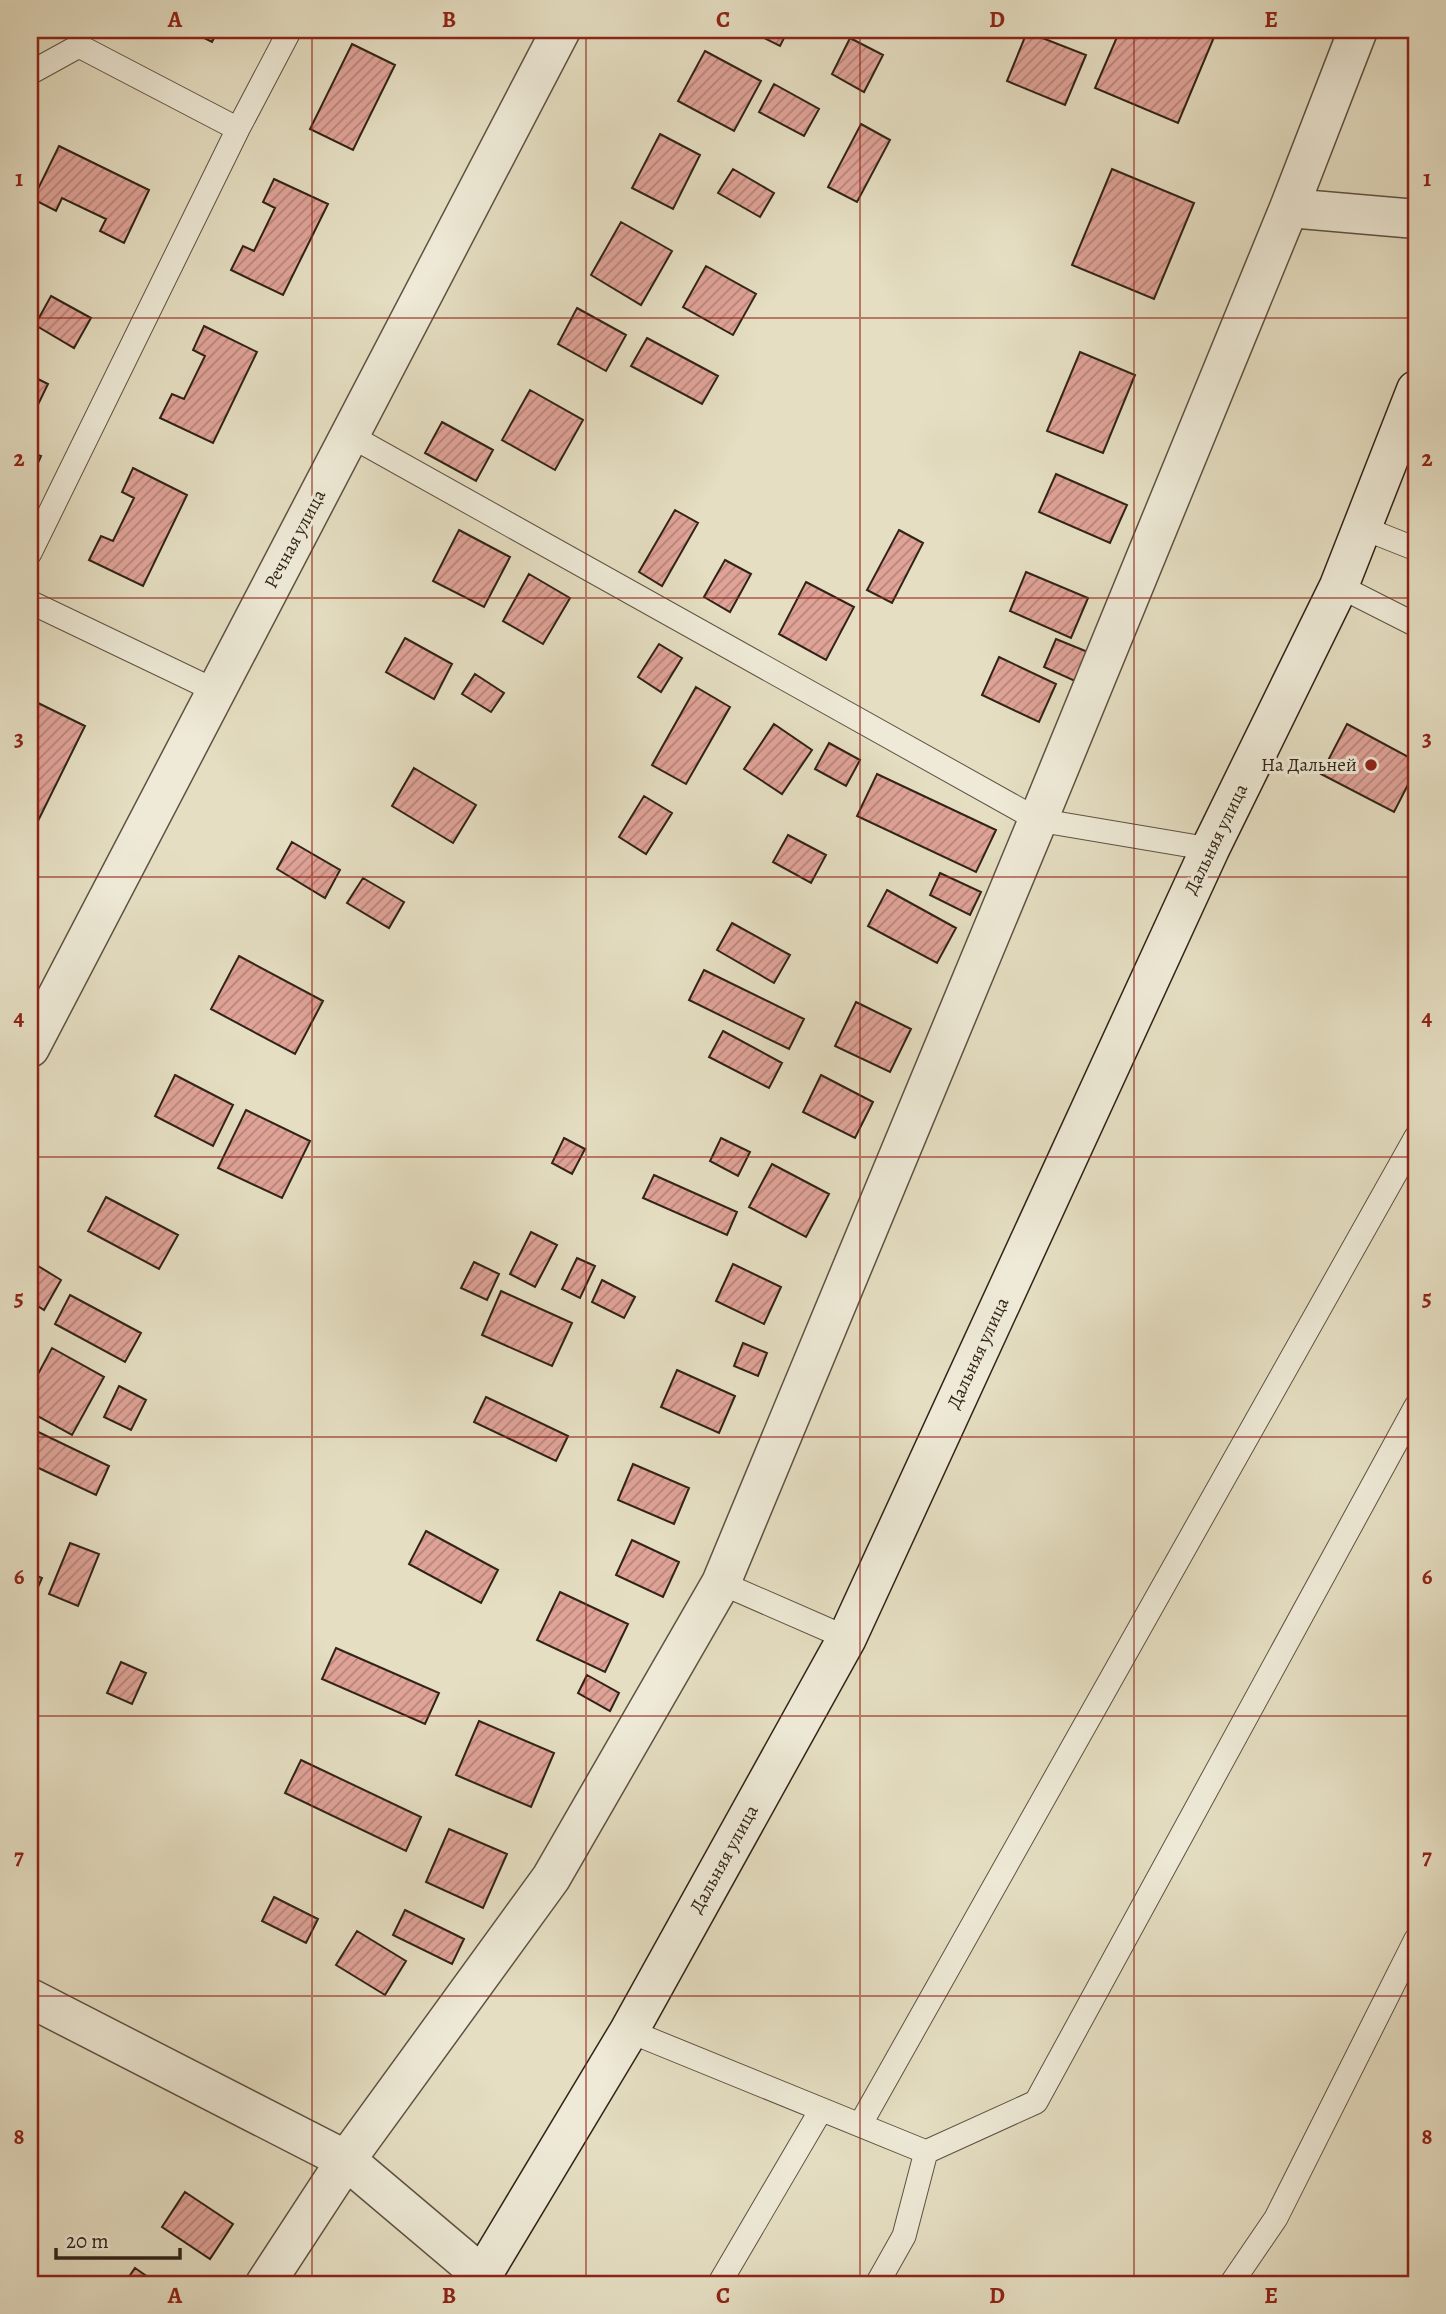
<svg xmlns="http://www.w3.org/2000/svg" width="1446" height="2314" font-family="Alegreya,serif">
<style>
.building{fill:url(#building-hatch);stroke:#312317;stroke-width:2}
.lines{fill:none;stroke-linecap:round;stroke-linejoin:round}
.lane-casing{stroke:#5e5242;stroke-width:25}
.street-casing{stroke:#5e5242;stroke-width:41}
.secondary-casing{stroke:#312317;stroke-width:41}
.lane{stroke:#eeead7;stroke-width:23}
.street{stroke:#eeead7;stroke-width:38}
.secondary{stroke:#eeead7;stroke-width:38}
.grid{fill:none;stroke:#8f2418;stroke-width:2;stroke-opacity:0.55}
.poi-dot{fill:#8f2418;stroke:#eeead7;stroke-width:2.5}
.labels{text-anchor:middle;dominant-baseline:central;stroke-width:6;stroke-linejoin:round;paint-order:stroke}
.street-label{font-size:19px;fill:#312317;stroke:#eeead7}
.poi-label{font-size:19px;fill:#312317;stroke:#eeead7;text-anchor:end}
.neatline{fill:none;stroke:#8f2418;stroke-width:2.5}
.grid-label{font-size:23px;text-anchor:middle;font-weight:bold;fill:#8f2418}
</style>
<defs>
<pattern id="building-hatch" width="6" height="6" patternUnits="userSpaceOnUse" patternTransform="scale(1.75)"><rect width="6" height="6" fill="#e0a398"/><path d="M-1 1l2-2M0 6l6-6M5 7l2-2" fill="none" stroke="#b6847b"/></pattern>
</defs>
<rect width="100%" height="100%" fill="#e5dec2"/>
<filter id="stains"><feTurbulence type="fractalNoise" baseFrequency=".00286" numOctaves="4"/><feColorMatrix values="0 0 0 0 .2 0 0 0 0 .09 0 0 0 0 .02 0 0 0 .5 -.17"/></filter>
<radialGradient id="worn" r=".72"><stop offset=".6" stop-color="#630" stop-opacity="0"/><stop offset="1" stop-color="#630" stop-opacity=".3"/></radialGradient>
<path class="building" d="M188 30H218L212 42Z
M748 30H788L780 46Z
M1120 30H1217L1178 123 1095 88Z
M1027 32 1086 55 1065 105 1007 81Z
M850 38 883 55 864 92 832 74Z
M352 44 395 65 353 150 310 129Z
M705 51 761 81 734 131 678 101Z
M774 84 819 109 804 136 759 112Z
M861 124 890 140 857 202 828 187Z
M660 134 700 155 673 209 632 188Z
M59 146 149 190 124 243 100 231 106 219 62 198 56 211 33 199Z
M733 169 774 193 760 217 718 193Z
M1112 169 1194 203 1154 299 1072 265Z
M274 179 328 204 283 295 231 270 243 246 254 251 275 208 263 202Z
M621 222 672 251 641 305 591 275Z
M706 266 756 294 733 335 683 307Z
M51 296 91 318 74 348 35 325Z
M577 308 626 335 606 371 558 344Z
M204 326 257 352 213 443 160 418 172 394 184 399 205 356 193 350Z
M647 338 718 376 702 404 631 366Z
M1080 352 1135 375 1103 453 1047 431Z
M30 375 48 384 32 417 30 416Z
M530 390 583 420 555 470 502 440Z
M442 422 493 450 476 481 425 453Z
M30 452 41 456 30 481Z
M133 468 187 495 143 586 89 560 101 536 113 541 134 498 122 492Z
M1056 474 1127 505 1110 543 1039 512Z
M675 510 698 523 662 586 639 572Z
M459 530 510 557 484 607 433 581Z
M899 530 923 543 892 603 867 590Z
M725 560 751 574 730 612 704 597Z
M1026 572 1088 598 1071 638 1010 611Z
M529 574 570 598 543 644 503 621Z
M806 582 854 607 826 660 779 634Z
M405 638 452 664 434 699 386 672Z
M1056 639 1088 652 1075 681 1044 667Z
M659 644 682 658 661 692 638 677Z
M999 657 1056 684 1039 722 982 695Z
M475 674 504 693 491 712 462 694Z
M696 687 730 707 686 784 652 765Z
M32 700 85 726 31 835 30 704Z
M774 724 812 750 782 794 744 769Z
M1347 724 1416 761V769L1394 812 1321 774Z
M829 743 860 760 846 786 815 769Z
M414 768 476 805 453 843 392 806Z
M877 774 996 830 976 872 857 816Z
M644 796 672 813 646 854 619 837Z
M788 835 826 855 811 883 773 862Z
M292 842 340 870 325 898 277 869Z
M940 873 981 892 970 915 930 895Z
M363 878 404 902 389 928 347 903Z
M887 890 956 928 937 963 868 926Z
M732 923 790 955 774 983 717 950Z
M239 956 323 1001 295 1054 211 1009Z
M704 970 804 1019 789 1049 689 1000Z
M856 1002 911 1029 890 1072 835 1046Z
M723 1031 782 1063 769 1088 709 1057Z
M175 1075 233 1105 213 1146 155 1116Z
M821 1075 873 1102 855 1138 803 1112Z
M246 1110 310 1141 282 1198 218 1168Z
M564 1138 585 1149 572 1174 552 1163Z
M721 1138 750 1152 738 1176 710 1161Z
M772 1164 829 1194 806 1237 749 1207Z
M654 1175 737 1212 727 1235 643 1198Z
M106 1197 178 1235 159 1269 88 1231Z
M531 1232 557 1245 535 1287 510 1274Z
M577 1258 595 1266 580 1298 562 1289Z
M30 1261 61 1280 44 1310 30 1301Z
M474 1262 499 1274 487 1300 461 1288Z
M733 1264 781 1287 764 1324 716 1301Z
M602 1280 635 1297 624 1318 592 1302Z
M501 1291 572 1323 552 1366 482 1335Z
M70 1295 141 1333 125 1362 55 1324Z
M743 1343 767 1353 758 1376 734 1366Z
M52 1348 104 1377 72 1435 30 1412V1389Z
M677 1370 735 1396 719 1433 661 1407Z
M119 1386 146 1400 131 1430 104 1417Z
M486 1397 568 1436 556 1461 474 1422Z
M30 1428 109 1466 96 1495 30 1464Z
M633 1464 689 1488 674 1524 618 1500Z
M426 1531 498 1570 481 1603 409 1564Z
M632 1540 679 1562 663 1597 616 1575Z
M70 1543 99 1554 78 1606 49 1594Z
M30 1573 42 1578 30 1605Z
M560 1592 628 1624 605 1672 537 1640Z
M336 1648 439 1693 425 1724 322 1679Z
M121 1662 146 1673 132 1704 107 1693Z
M587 1675 619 1693 610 1711 578 1693Z
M479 1721 554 1753 531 1807 456 1775Z
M301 1760 421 1817 406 1851 285 1793Z
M449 1829 507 1854 483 1908 426 1882Z
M274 1897 318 1919 306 1943 262 1921Z
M405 1910 464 1939 452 1964 393 1935Z
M357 1931 406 1961 385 1995 336 1965Z
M185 2192 233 2224 210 2259 162 2227Z
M135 2268 158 2284H124Z"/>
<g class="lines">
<defs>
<path id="lane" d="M30 73 79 46 238 129
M349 435 1038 820 1210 849
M1363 528 1416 549
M30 553 238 129 290 30
M1339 586 1416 625
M30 602 216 691
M721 1583 847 1638
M629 2031 926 2152 1036 2102 1416 1406
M860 2125 1416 1137
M719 2284 821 2110
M877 2284 904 2236 926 2152
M1231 2284 1276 2218 1416 1939"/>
<path id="street" d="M1289 208 1416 219
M30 1048 561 30
M30 1998 346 2160 482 2275
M265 2284 346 2160 551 1878 721 1583 1038 820 1289 208 1358 30"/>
<path id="secondary" d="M477 2284 629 2031 847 1638 1210 849 1339 586 1416 390"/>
</defs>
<use href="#lane" class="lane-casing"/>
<use href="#street" class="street-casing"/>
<use href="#secondary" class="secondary-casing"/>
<use href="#lane" class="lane"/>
<use href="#street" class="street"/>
<use href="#secondary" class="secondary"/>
</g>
<path class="grid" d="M312 30V2284M586 30V2284M860 30V2284M1134 30V2284M30 318H1416M30 598H1416M30 877H1416M30 1157H1416M30 1437H1416M30 1716H1416M30 1996H1416"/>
<circle class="poi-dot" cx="1371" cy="765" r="7"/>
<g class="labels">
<g class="street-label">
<text transform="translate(295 539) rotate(-62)">Речная улица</text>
<text transform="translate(1216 839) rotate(-64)">Дальняя улица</text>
<text transform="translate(978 1353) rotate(-65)">Дальняя улица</text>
<text transform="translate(724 1859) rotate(-61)">Дальняя улица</text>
</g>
<g class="poi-label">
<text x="1357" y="765">На Дальней</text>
</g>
</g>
<rect width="1446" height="2314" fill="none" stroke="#e5dec2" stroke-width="77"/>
<path d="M56 2248v10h124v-10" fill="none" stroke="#312317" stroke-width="3.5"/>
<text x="66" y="2248" font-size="21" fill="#312317" stroke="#eeead7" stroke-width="5" paint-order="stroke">20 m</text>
<rect x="38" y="38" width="1370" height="2238" class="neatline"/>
<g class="grid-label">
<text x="175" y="27">A</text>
<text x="449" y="27">B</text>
<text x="723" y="27">C</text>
<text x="997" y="27">D</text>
<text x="1271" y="27">E</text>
<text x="19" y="186">1</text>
<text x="1427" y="186">1</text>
<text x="19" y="466">2</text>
<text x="1427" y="466">2</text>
<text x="19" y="746">3</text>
<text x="1427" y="746">3</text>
<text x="19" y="1025">4</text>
<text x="1427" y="1025">4</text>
<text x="19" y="1305">5</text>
<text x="1427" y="1305">5</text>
<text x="19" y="1584">6</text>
<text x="1427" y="1584">6</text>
<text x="19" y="1864">7</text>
<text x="1427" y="1864">7</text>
<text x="19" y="2144">8</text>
<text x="1427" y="2144">8</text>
<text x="175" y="2303">A</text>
<text x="449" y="2303">B</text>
<text x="723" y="2303">C</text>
<text x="997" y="2303">D</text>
<text x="1271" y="2303">E</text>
</g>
<rect width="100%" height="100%" filter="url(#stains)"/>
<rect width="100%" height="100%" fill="url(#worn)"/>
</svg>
